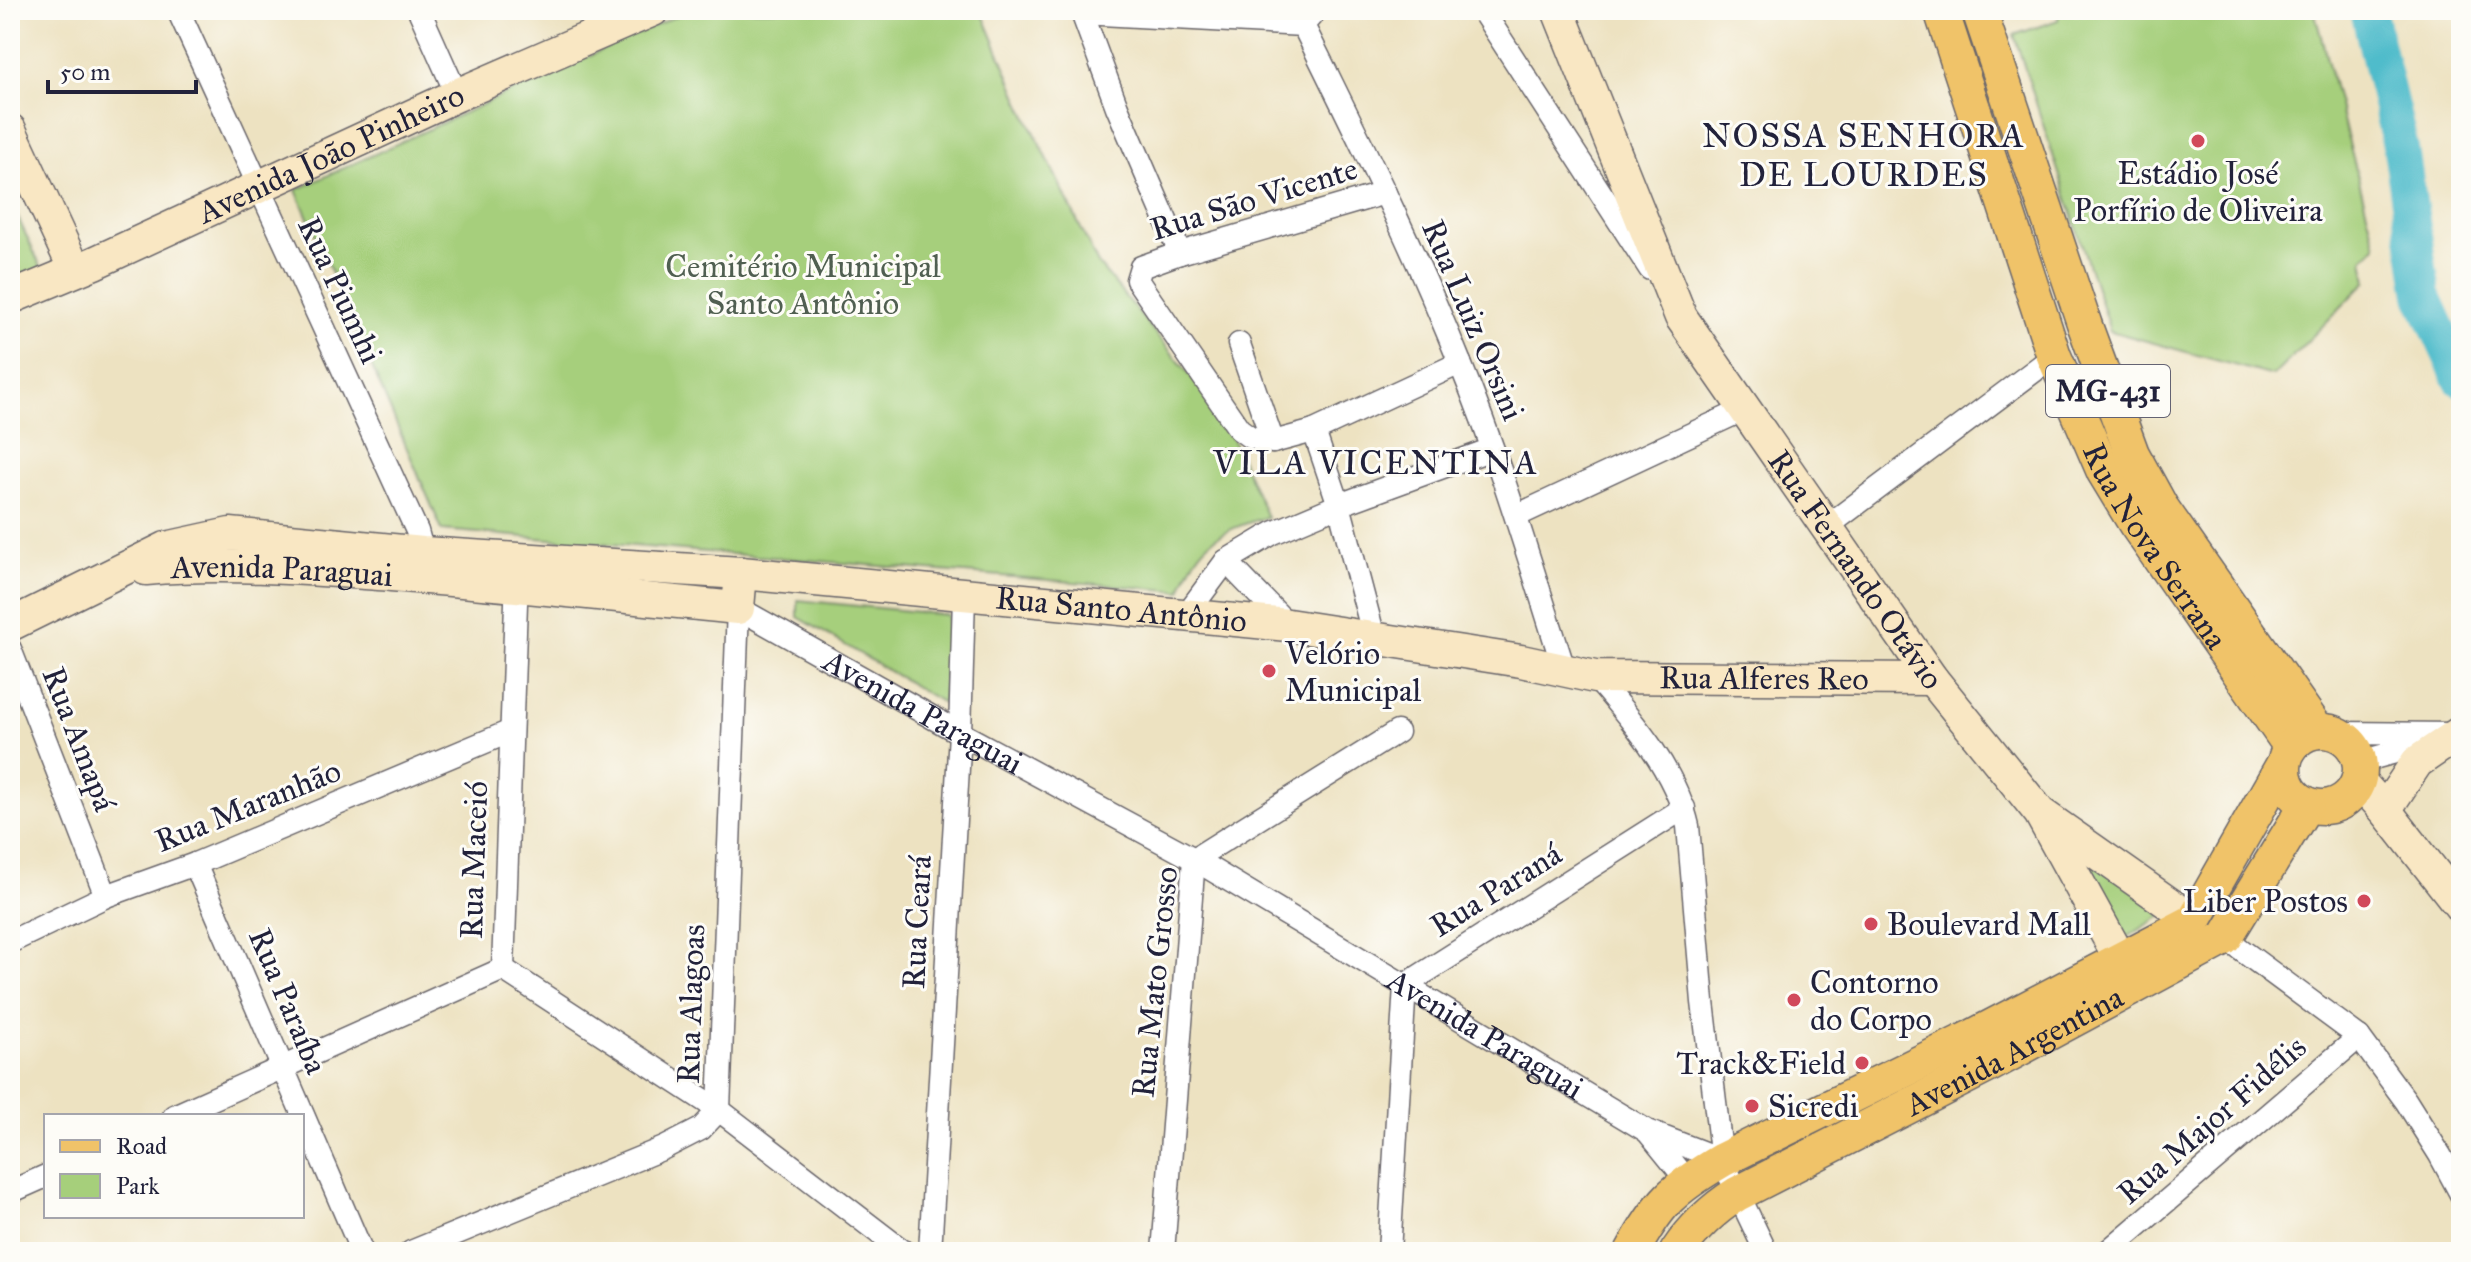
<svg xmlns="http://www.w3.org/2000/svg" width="2471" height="1262" font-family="'IM FELL Great Primer',serif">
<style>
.green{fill:#a6cf7b;stroke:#64785b;stroke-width:2}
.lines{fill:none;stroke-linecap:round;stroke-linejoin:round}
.river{stroke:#50bccb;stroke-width:36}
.street-casing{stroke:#69656a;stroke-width:25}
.secondary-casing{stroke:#69656a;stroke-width:35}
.primary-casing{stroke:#69656a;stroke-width:37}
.street{stroke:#fff;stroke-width:22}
.secondary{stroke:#f9e7c3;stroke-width:32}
.primary{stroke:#f0c369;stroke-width:34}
.poi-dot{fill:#d1495b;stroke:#fdfcf7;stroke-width:3}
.labels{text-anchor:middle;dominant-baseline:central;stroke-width:6;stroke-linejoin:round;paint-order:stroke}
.shield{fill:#fdfcf7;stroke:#646373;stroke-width:2}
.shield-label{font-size:30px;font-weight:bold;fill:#22223b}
.street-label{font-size:32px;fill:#22223b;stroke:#fdfcf7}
.poi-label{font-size:32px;fill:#22223b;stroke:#fdfcf7;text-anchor:start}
.park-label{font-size:32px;fill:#505f51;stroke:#fdfcf7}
.neighbourhood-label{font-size:34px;letter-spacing:2px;fill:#22223b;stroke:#fdfcf7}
</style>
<rect width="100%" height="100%" fill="#fdfcf7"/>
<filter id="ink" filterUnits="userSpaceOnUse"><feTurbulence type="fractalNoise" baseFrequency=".0125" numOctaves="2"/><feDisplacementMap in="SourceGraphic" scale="16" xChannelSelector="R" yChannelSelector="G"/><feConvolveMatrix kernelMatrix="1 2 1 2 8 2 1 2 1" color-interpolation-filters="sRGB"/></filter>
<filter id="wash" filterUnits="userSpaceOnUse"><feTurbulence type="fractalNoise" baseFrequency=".006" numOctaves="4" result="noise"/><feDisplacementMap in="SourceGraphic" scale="32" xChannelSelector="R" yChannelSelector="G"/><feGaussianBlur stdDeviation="1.8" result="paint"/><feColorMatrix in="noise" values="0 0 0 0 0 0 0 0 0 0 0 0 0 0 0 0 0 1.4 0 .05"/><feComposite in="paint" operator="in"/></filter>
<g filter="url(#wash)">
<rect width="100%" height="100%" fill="#ede2c1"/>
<path class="green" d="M689 10H981L1020 102 1098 264 1220 411 1267 517C1219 531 1198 541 1181 591L442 530 296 190Z
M2059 10H2314L2376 246 2363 259 2367 281 2273 376 2110 331 2014 35 2058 20Z
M10 201 48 282 10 297Z
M798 600 948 615 943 703 798 617Z
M2055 831 2167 912 2123 940Z"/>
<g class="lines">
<path class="river" d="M2368 10 2401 149 2423 295 2461 379"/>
</g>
</g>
<g filter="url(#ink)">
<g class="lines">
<defs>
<g id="street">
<path d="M178 10 417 531 423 553V564"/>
<path d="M419 10 457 95"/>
<path d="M1081 10 1117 107 1180 253"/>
<path d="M1482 10 1650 269"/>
<path d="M1082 13 1303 25"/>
<path d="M1303 25C1358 137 1414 248 1460 363 1501 462 1531 566 1564 669"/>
<path d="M1303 25 1316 10"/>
<path d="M1385 193 1180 253 1141 267 1137 280 1239 429 1250 437 1273 442 1314 431 1460 363"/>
<path d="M1239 344 1273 442"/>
<path d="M1314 431 1339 505 1374 637"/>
<path d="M1516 516 1745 409"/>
<path d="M1825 528 2054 356"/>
<path d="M1226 561 1288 625"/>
<path d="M1186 615 1226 561 1273 533 1339 505 1492 449"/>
<path d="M10 649 106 896"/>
<path d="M1595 677C1632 720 1675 769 1688 826L1703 1002 1722 1160 1766 1252"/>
<path d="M2334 733 2457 734"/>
<path d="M2359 762 2429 743"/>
<path d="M195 864 362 1252"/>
<path d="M2225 938 2359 1037 2406 1101 2440 1155 2461 1194"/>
<path d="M10 942 106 896 195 864 511 731"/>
<path d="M503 969 719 1110 904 1252"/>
<path d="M174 1116 503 969 517 575"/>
<path d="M1648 1132 1687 1180"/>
<path d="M10 1192 46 1176"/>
<path id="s1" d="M411 1252 664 1148 701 1129 719 1110 738 608 960 733 1194 859 1647 1131 1722 1160"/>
<path d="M930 1252 960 733 964 596"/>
<path d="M1163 1252 1194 859 1397 732"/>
<path d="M1389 1252 1405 985 1684 808"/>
<path d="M2107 1252 2359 1037"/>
</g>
<g id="secondary">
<path id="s2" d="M1558 10 1681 317 1932 679 2040 813 2121 960"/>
<path d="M10 130 75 270"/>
<path id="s3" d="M10 298 94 263 457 95 653 10"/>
<path id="s4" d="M146 569C229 562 309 569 391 575 507 584 622 597 738 608L741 573"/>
<path id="s5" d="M10 625 166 548 230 534 423 553 741 573 1288 625 1521 661 1595 677 1932 679"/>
<path d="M2358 780 2385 810 2461 907"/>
<path d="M2385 810 2417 762 2458 734"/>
<path d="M2043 815 2194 921"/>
</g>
<g id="primary">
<path id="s6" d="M1941 10 2054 356 2104 472 2135 523 2291 747"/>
<path d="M1979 10 2085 326 2132 454 2161 507 2318 731"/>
<circle cx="2322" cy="769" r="38"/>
<path d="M1632 1252C1659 1202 1673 1189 1722 1160L1972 1037 2194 921 2284 763"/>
<path id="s7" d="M1677 1252C1693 1228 1713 1209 1737 1194L1989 1065 2225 938 2307 804"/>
</g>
</defs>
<use href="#street" class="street-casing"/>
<use href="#secondary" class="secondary-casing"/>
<use href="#primary" class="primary-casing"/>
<use href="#street" class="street"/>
<use href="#secondary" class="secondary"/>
<use href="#primary" class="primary"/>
</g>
</g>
<g class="poi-dot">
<circle cx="2198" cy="141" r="8"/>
<circle cx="1269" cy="671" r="8"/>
<circle cx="2364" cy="901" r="8"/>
<circle cx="1871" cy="924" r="8"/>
<circle cx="1794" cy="1000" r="8"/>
<circle cx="1862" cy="1063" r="8"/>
<circle cx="1752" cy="1106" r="8"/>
</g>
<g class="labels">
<rect class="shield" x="2046" y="365" width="124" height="52" rx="6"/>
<g class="shield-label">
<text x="2108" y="391">MG-431</text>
</g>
<g class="street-label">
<text stroke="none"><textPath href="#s3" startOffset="352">Avenida João Pinheiro</textPath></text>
<text transform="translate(1254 199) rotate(-17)">Rua São Vicente</text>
<text transform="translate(340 290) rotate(65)">Rua Piumhi</text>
<text transform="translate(1473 320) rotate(67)">Rua Luiz Orsini</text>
<text stroke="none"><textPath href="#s6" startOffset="580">Rua Nova Serrana</textPath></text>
<text stroke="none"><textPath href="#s2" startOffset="638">Rua Fernando Otávio</textPath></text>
<text stroke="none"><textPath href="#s4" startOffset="136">Avenida Paraguai</textPath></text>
<text stroke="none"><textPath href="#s5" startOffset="1134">Rua Santo Antônio</textPath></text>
<text stroke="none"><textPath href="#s5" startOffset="1782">Rua Alferes Reo</textPath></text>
<text stroke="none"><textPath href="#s1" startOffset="1056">Avenida Paraguai</textPath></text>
<text transform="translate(79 739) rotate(69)">Rua Amapá</text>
<text transform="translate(248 806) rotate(-22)">Rua Maranhão</text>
<text transform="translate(474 860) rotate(-88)">Rua Maceió</text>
<text transform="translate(1496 890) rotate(-32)">Rua Paraná</text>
<text transform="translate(917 922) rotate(-87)">Rua Ceará</text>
<text transform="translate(1155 982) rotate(-84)">Rua Mato Grosso</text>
<text transform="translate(288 1001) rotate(67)">Rua Paraíba</text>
<text transform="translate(691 1004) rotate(-88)">Rua Alagoas</text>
<text stroke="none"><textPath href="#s1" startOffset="1704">Avenida Paraguai</textPath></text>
<text stroke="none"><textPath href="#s7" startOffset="396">Avenida Argentina</textPath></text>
<text transform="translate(2212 1120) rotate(-41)">Rua Major Fidélis</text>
</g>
<g class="poi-label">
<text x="2198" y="173" text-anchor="middle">Estádio José<tspan x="2198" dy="37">Porfírio de Oliveira</tspan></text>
<text x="1285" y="653">Velório<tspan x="1285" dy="37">Municipal</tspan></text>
<text x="2348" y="901" text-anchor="end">Liber Postos</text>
<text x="1887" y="924">Boulevard Mall</text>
<text x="1810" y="982">Contorno<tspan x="1810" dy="37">do Corpo</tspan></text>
<text x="1846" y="1063" text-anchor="end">Track&amp;Field</text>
<text x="1768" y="1106">Sicredi</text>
</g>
<g class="park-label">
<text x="803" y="266">Cemitério Municipal<tspan x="803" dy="37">Santo Antônio</tspan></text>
</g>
<g class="neighbourhood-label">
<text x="1864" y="135">NOSSA SENHORA<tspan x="1864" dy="39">DE LOURDES</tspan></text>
<text x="1376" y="462">VILA VICENTINA</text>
</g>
</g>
<rect width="2471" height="1262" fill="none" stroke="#fdfcf7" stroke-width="40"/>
<rect x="44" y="1114" width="260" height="104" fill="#fdfcf7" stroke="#a5a5ac" stroke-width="2"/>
<rect x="60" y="1140" width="40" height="12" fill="#f0c369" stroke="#a5a5ac" stroke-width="2"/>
<text x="116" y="1154" font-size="24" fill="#22223b">Road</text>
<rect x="60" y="1174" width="40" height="24" fill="#a6cf7b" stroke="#a5a5ac" stroke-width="2"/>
<text x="116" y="1194" font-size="24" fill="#22223b">Park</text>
<path d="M48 80v12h148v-12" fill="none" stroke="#22223b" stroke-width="4"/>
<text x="60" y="80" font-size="24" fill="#22223b" stroke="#fdfcf7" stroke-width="6" paint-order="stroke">50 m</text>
</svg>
